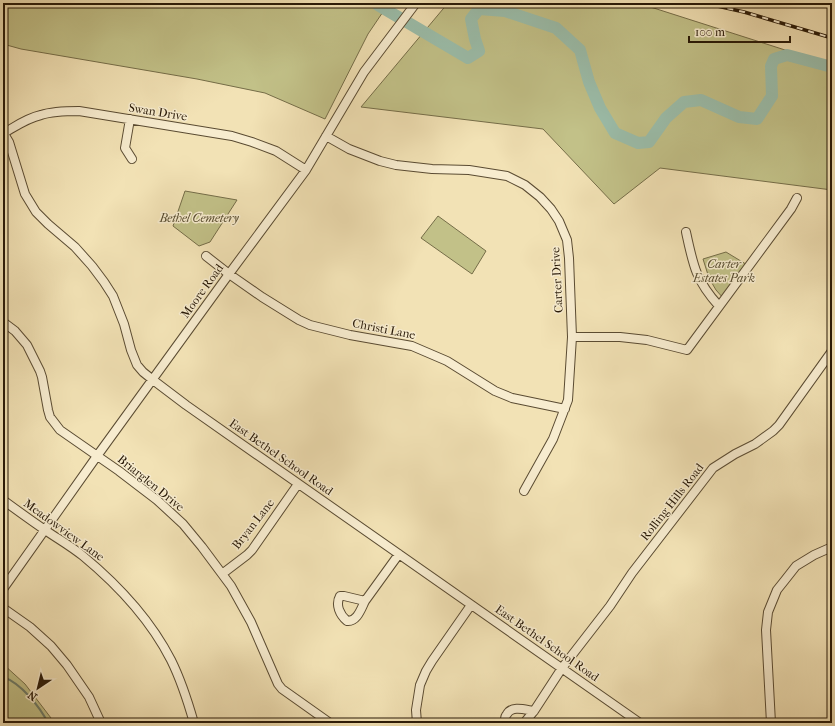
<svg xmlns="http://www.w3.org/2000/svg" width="835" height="726" font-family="'IM FELL French Canon',serif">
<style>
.green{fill:#c2c188;stroke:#756d48}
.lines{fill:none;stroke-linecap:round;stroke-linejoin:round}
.stream{stroke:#6d7c69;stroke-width:2}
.river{stroke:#9bbeab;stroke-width:12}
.minor-casing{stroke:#5a4b32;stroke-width:10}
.minor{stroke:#f7eccf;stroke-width:8}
.rail-casing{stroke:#281907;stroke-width:3.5}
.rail{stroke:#f7eccf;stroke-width:2;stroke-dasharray:6;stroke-linecap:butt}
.labels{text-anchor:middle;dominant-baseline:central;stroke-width:3;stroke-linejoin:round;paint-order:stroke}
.street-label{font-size:12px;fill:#281907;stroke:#f7eccf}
.park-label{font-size:12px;font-style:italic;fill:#564b2e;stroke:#f7eccf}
</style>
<rect width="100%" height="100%" fill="#f2e2b5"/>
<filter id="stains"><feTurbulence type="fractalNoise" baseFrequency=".005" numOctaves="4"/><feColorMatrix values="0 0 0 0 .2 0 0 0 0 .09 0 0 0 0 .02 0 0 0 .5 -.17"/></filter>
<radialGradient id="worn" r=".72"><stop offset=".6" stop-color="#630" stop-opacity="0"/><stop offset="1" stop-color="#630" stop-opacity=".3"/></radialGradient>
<path class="green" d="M3 3H389L368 34 325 119 265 93 197 79 21 49 3 44Z
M448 3H638L832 65V190L660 168 614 204 543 129 361 107Z
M185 191 237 200 210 242 199 246 173 226Z
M438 216 486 251 472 274 421 238Z
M726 252 749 266 724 299 716 290 709 278 703 259Z
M3 664 25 684 51 718 53 723H3Z"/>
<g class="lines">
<path class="stream" d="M3 677C21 683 40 707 48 723"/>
<path class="river" d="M376 3 378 5 468 58 479 51 475 39 471 19 479 9 505 11 556 28 580 50 589 82 600 108 615 133 638 143 649 142 666 118 684 102 701 100 739 117 757 119 772 96 771 66 774 59 787 55 832 67"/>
<defs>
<path id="minor" d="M130 119 125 148 132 159
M3 132 9 142 25 194 36 212 48 224 75 247 92 266 104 282 113 296 124 324 131 350 137 365 143 372 153 380 186 405 640 723
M4 133C16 126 27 118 41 115 53 111 67 111 79 111L232 136 252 142 276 151 306 170
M326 136 349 149 380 161 396 165 432 169 469 170 507 176 525 185 540 197 551 209 559 221 567 240 569 258 572 337 568 400 553 439 524 491
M686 232C693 265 696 281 719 306
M206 256 229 274 262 297 299 320 310 325 350 335 412 346 447 361 495 391 512 398 565 409
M3 322 15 331 27 345 40 371 42 377 48 410 50 417 60 430 119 471 157 500 183 524 202 547 231 586 251 622 278 684 282 689 330 723
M572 337H620L647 340 687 350 791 209 797 198
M3 500C18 511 33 522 48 532 60 540 72 547 83 556 118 585 150 619 171 660 181 680 188 702 194 723
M222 574 247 555 252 550 298 484
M3 589 97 456 229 274 306 170 364 72 416 3
M340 596H344L365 601C361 609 357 622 347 621 340 615 335 605 340 596Z
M365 601 399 554
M3 608 30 627 51 646 67 665 89 697 101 723
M417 723 416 710 420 685 426 671 432 661 471 605
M506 723 505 720C505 718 505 716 507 714 512 705 526 710 534 711
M524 723 534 711 562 668 610 606 632 573 713 468 735 454 755 444 773 431 779 425 832 351
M771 723 766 630 768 612 777 590 785 580 796 566 814 555 832 547"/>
</defs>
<use href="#minor" class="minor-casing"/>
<use href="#minor" class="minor"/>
<defs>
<path id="rail" d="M704 3 744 12 832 38"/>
</defs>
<use href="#rail" class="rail-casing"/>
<use href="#rail" class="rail"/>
</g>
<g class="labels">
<g class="street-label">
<text transform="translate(158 112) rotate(9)">Swan Drive</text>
<text transform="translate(557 280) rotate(-93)">Carter Drive</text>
<text transform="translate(202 291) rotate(-54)">Moore Road</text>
<text transform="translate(384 329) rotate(11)">Christi Lane</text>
<text transform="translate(281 457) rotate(35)">East Bethel School Road</text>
<text transform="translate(151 483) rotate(39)">Briarglen Drive</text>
<text transform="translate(672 502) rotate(-52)">Rolling Hills Road</text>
<text transform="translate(253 524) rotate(-52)">Bryan Lane</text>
<text transform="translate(64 530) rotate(36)">Meadowview Lane</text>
<text transform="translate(547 643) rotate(35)">East Bethel School Road</text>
</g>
<g class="park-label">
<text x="199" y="218">Bethel Cemetery</text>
<text x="724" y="264">Carter<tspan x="724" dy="14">Estates Park</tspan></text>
</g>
</g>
<rect width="835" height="726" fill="none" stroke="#f2e2b5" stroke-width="16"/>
<rect x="4" y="4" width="827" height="718" fill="none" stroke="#281907" stroke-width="2"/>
<rect x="8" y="8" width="819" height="710" fill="none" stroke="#281907"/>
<g transform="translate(38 688) rotate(215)" stroke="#f7eccf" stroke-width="3" paint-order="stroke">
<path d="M0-3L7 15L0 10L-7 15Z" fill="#281907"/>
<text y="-6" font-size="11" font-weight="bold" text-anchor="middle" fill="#281907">N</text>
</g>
<path d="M689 36v6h101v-6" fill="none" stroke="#281907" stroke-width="2"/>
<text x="695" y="36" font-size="12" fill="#281907" stroke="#f7eccf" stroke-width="3" paint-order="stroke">100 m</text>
<rect width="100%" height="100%" filter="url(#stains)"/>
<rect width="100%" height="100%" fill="url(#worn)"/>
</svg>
